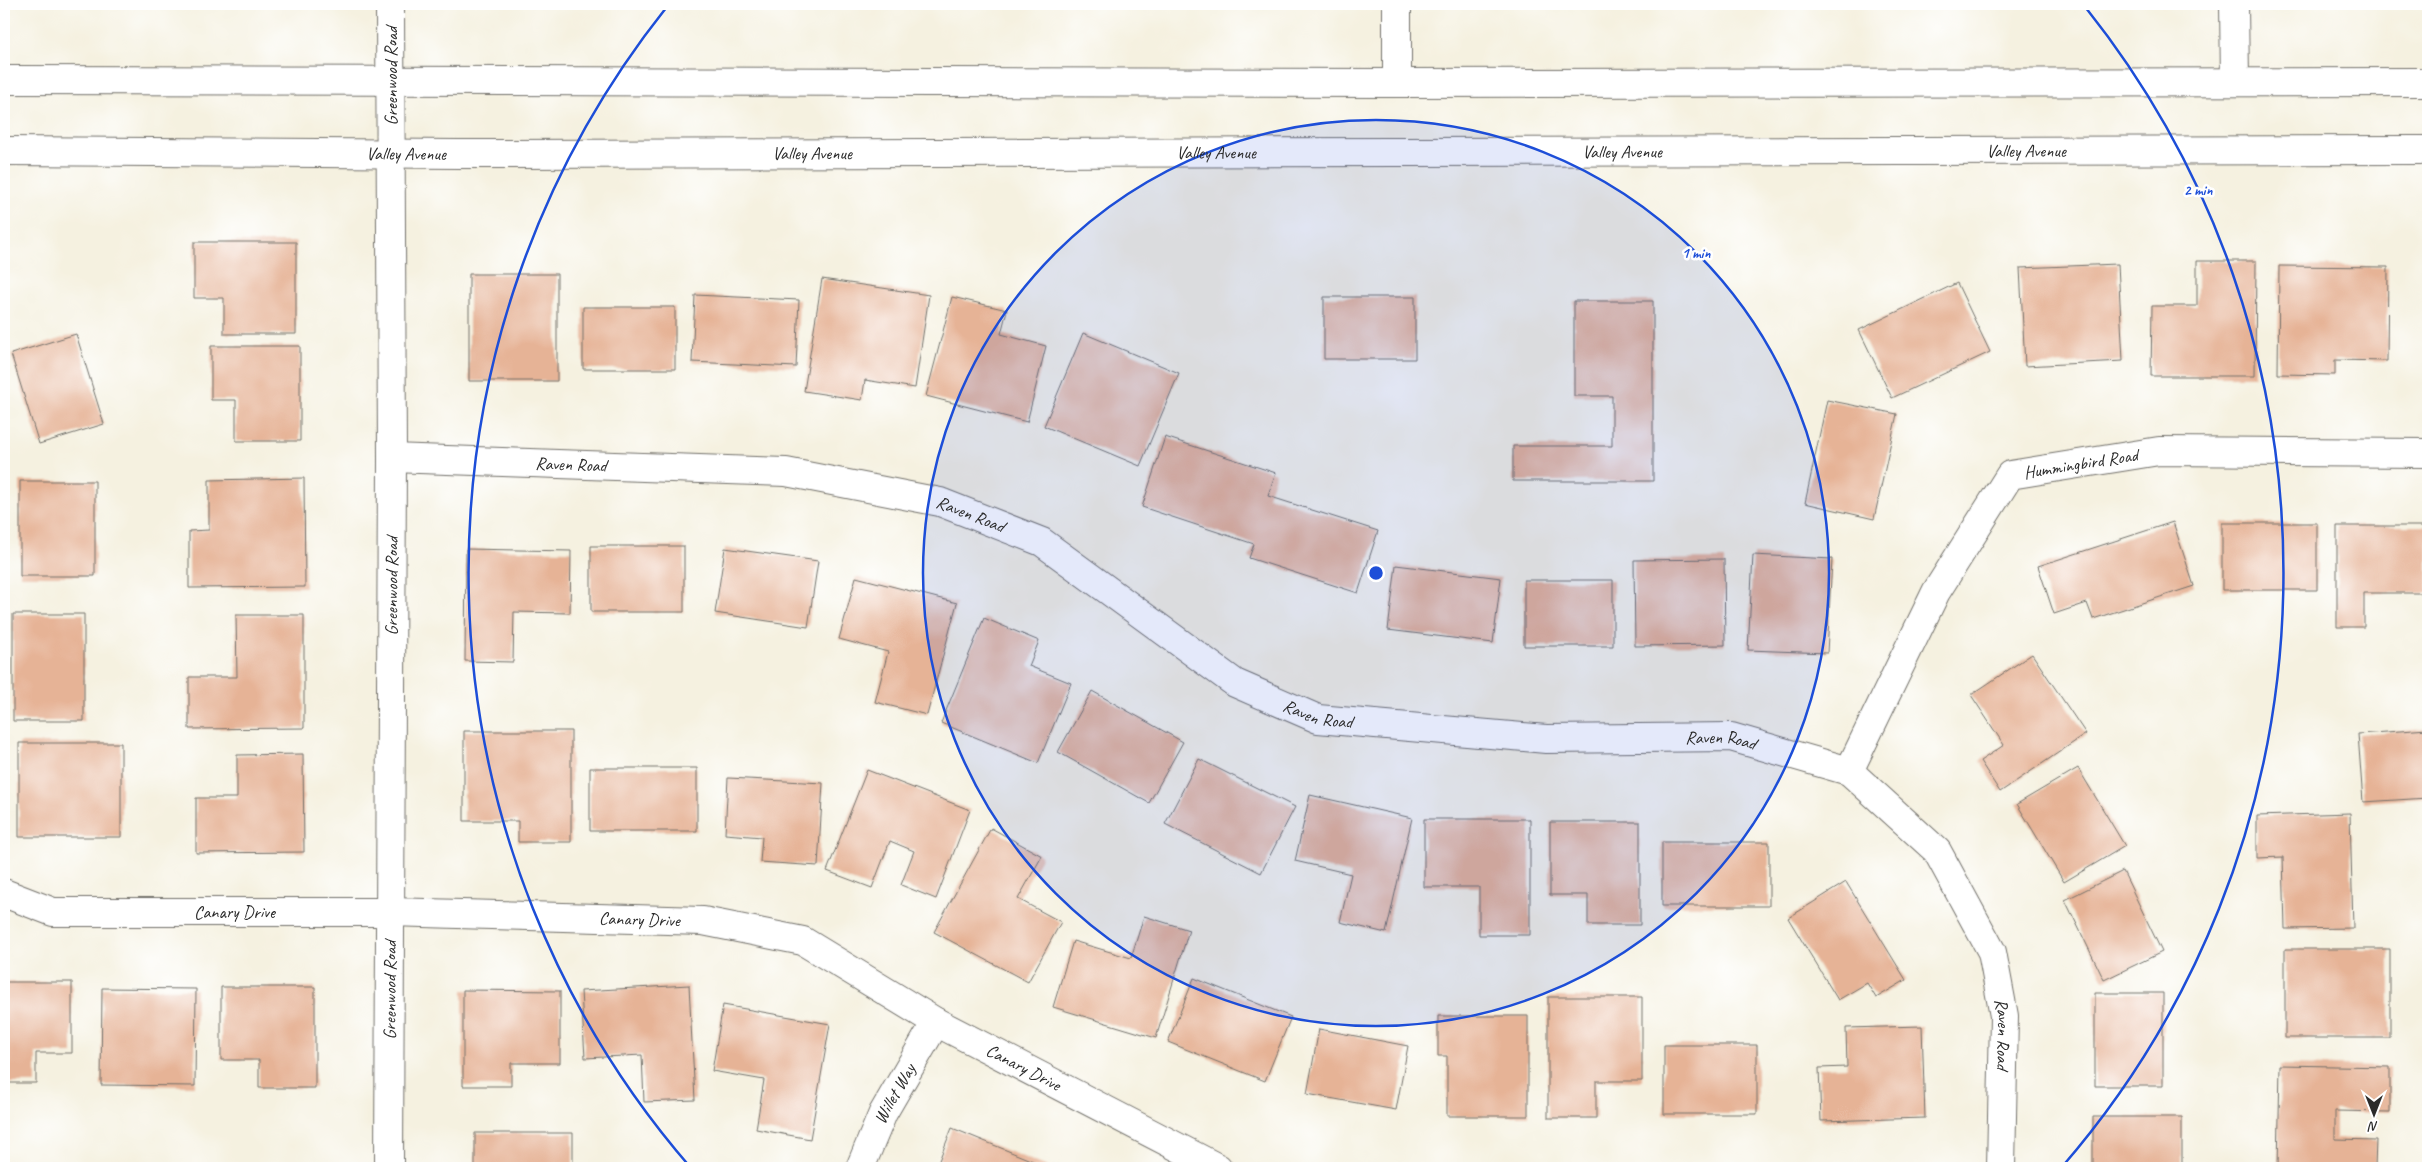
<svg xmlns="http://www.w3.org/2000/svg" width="2432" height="1172" font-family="Caveat,sans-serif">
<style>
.building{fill:#e6b396}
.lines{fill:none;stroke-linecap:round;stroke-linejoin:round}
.minor-casing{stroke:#72706a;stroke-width:30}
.major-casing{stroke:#72706a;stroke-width:30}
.minor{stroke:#fff;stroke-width:28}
.major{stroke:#fff;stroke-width:28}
.ring{fill:none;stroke:#1d4ed8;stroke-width:2.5}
.labels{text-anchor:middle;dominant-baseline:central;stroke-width:5;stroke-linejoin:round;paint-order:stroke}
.street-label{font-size:18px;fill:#2b2b2b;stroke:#fff}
.centre{fill:#1d4ed8;stroke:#fff;stroke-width:2.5}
.ring-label{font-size:15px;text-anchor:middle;font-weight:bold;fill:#1d4ed8;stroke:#fff;stroke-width:5;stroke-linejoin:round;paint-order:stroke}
</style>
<rect width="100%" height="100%" fill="#fff"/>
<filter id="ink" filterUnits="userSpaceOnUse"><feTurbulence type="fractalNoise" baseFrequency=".02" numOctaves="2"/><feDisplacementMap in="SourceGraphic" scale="10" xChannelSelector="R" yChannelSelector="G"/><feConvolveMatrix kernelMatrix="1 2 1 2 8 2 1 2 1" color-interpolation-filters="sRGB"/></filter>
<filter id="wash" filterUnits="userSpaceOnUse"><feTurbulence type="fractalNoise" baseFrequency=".0096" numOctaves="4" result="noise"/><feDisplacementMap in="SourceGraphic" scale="20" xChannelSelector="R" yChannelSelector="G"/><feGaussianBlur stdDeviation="1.12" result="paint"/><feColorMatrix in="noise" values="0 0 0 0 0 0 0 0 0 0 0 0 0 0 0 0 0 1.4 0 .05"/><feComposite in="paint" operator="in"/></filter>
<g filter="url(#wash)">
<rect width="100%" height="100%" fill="#f5f1e0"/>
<g id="blocks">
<path class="building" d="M194 242H296V334H224V298H194Z
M2197 261H2256L2255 376H2151L2152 306H2197Z
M2118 264 2123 361 2025 366 2020 268Z
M2279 266 2388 267 2387 361 2335 360V375L2278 374Z
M469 274H557V381H469Z
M822 279 929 295 915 388 865 380 862 400 804 391Z
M1957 283 1990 352 1892 398 1859 330Z
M695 295 799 300 796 367 692 362Z
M952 297 1007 310 1001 334 1046 346 1027 422 926 396Z
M1324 297H1415V359H1324Z
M1574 301H1653V481H1513V446H1612V396H1574Z
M583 307H675V369H583Z
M1083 333 1179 373 1140 466 1044 426Z
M76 334 104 424 39 444 11 354Z
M211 346H300V441H236V400H211Z
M1827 400 1897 414 1874 519 1805 503Z
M1165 437 1276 473 1268 496 1378 531 1358 593 1249 558 1254 544 1142 507Z
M304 478 305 587 189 588V531L209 530V480Z
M20 481H95V576H20Z
M2173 522 2194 586 2093 619 2087 603 2054 614 2038 566Z
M2222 523H2317V590H2222Z
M2337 526H2428V593H2364V627H2337Z
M591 546H684V612H591Z
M725 548 818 561 808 627 715 613Z
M466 549 571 551 570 613 514 612 513 662 465 661Z
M1753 555 1832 559 1827 653 1748 650Z
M1724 559 1725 645 1635 646 1634 560Z
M1396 565 1501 578 1493 643 1388 630Z
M856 577 957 603 927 715 875 702 888 652 839 639Z
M1524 580H1613V646H1524Z
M13 614H84V721H13Z
M236 615H304V728L189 729V677H237Z
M984 618 1039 641 1029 666 1071 683 1038 763 941 723Z
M2032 654 2086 734 2000 792 1980 761 2004 745 1971 695Z
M1092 691 1183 742 1149 803 1058 752Z
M2428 729V798L2363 802 2358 734Z
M464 731H571V842H518V821H464Z
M19 743H121V837H19Z
M303 754 304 852 196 853V798H237V755Z
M1199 759 1295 807 1261 873 1165 824Z
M590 768H697V831H590Z
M2078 768 2125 846 2064 882 2017 804Z
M867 770 970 810 936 899 901 885 914 851 890 841 872 888 827 871Z
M728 778 823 783 818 866 760 862 762 837 725 834Z
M1310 795 1412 818 1386 933 1340 922 1351 874 1295 861Z
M2350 813 2353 928 2285 929 2283 857 2257 858V816Z
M1424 819H1530V935H1479V887H1424Z
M1550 822H1640V925H1588V895H1550Z
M991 828 1042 856 1018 899 1061 922 1028 982 934 932Z
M1662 842H1769V906H1662Z
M2123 871 2162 952 2104 980 2065 900Z
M1846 882 1906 980 1876 998 1867 983 1838 1000 1788 918Z
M1144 916 1189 930 1156 1038 1053 1007 1073 941 1131 958Z
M2285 949H2390V1038H2285Z
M1194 978 1291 1017 1265 1081 1168 1042Z
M4 982H72V1053H36V1083H4Z
M689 985 695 1100 644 1102 642 1055 585 1058 581 991Z
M221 987H315V1088H259V1060H221Z
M102 988 196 989 195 1086 101 1085Z
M463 990 560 991V1063H511V1086H463Z
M2095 993H2163V1086H2095Z
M1548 997H1642V1081H1596V1118H1548Z
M723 1005 830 1024 810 1139 756 1129 764 1080 712 1071Z
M1438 1016H1528V1116H1447V1056H1438Z
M1922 1026 1925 1118 1821 1121 1819 1068 1847 1067 1846 1028Z
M1319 1029 1408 1046 1396 1110 1307 1094Z
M1664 1045H1757V1114H1664Z
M2280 1065 2390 1067V1112L2335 1111V1139L2376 1140 2375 1168H2278Z
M2093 1117H2182V1168H2093Z
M952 1128 1050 1168H936Z
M475 1133H573V1168H475Z"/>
</g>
</g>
<g filter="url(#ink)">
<use href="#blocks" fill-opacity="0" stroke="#72706a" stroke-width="1"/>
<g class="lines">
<defs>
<g id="minor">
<path d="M1397 4V83"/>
<path d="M2234 4 2235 82"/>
<path id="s1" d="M392 458 786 472 940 502 1042 542 1235 683 1318 719 1546 739 1731 737 1849 771 1937 851 1992 952 2004 1016 2001 1168"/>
<path id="s2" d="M1849 771 1936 592 2010 475 2159 451 2428 453"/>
<path id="s3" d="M4 893 53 912H390L703 921 803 941 936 1022 1218 1168"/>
<path id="s4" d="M389 1168 392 458 390 4"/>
<path id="s5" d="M860 1168 883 1113 936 1022"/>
</g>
<g id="major">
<path d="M4 80 1397 83 2428 82"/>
<path id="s6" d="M4 151 458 154 2428 150"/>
</g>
</defs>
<use href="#minor" class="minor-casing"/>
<use href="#major" class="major-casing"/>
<use href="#minor" class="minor"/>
<use href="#major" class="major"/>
</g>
</g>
<circle cx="1376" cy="573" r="453" fill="#1d4ed8" fill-opacity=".12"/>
<g class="ring">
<circle cx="1376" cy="573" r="453"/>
<path d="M691 1168A907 907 0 0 1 666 8M2086 8A907 907 0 0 1 2061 1168"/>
</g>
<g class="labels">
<g class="street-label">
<text transform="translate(391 76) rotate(-90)">Greenwood Road</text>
<text stroke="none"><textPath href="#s6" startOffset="2022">Valley Avenue</textPath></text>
<text stroke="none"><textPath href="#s6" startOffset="1618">Valley Avenue</textPath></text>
<text stroke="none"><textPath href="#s6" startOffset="1212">Valley Avenue</textPath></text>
<text stroke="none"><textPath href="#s6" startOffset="402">Valley Avenue</textPath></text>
<text stroke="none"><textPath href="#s6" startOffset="808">Valley Avenue</textPath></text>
<text stroke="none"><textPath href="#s1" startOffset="179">Raven Road</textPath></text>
<text stroke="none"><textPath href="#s2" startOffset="409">Hummingbird Road</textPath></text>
<text stroke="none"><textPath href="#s1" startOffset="584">Raven Road</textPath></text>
<text stroke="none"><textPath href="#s4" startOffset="582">Greenwood Road</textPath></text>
<text stroke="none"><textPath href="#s1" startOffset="989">Raven Road</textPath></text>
<text stroke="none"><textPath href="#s1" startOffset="1394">Raven Road</textPath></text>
<text stroke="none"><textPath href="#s3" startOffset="234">Canary Drive</textPath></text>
<text stroke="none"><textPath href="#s3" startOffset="639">Canary Drive</textPath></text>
<text stroke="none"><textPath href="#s4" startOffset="178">Greenwood Road</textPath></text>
<text stroke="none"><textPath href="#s1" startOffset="1844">Raven Road</textPath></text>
<text stroke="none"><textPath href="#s3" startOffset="1059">Canary Drive</textPath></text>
<text stroke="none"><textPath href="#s5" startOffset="82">Willet Way</textPath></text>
</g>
</g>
<circle cx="1376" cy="573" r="8" class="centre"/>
<g class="ring-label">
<text x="2198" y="195">2 min</text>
<text x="1696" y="258">1 min</text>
</g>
<rect width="2432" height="1172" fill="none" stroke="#fff" stroke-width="20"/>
<g transform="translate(2374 1114) rotate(180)" stroke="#ffffff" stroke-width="4" paint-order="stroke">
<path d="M0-4L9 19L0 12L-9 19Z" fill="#2b2b2b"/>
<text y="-8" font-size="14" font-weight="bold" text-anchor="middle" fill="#2b2b2b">N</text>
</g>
</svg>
